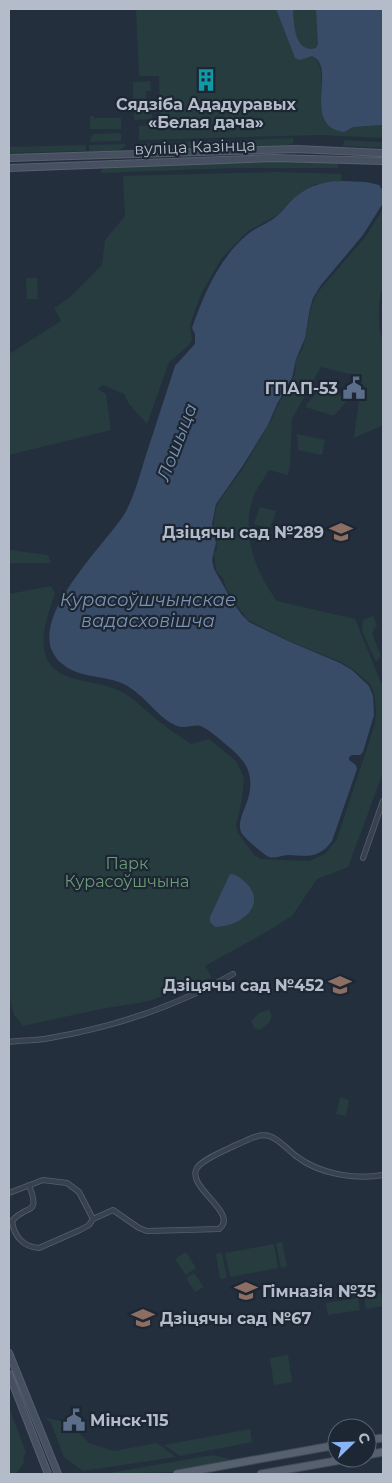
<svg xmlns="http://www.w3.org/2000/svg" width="392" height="1483" font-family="Montserrat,sans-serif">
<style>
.green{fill:#263c3f}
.water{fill:#394c67}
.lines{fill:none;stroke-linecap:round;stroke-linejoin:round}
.street-casing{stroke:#565f6c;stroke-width:6}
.secondary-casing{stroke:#565f6c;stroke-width:8}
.primary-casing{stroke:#414a57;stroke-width:9}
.street{stroke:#38414e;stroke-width:4.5}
.secondary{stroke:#465061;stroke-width:6}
.primary{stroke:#56606e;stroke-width:7}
.labels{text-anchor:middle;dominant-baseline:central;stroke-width:4.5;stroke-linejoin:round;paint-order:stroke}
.poi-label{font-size:16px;font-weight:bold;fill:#b4bcc9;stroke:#1d2633;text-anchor:end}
.street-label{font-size:16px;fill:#b4bcc9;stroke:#1d2633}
.park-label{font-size:16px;fill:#6b9a76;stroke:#1d2633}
.water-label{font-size:18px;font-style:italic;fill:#7c92b1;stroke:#1d2633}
</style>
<rect width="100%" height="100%" fill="#242f3e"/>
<path class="green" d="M136 9H276L295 58 312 56C328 63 318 104 324 119L353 127 383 125V138L322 135 139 140V126L160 125 159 76H139Z
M293 9H316L319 40 316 48C293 54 294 23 293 9Z
M150 81 151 91H146V99L148 100V114H152V119L134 120 133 82Z
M90 116H94V118H121V129H90Z
M121 133V141L89 142 93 134Z
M293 138V143L287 145 137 151 133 147V144Z
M344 140 383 142V148L343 146Z
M126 144C121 155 100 151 89 151V145Z
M86 145V151L9 153V147Z
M275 161 338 163V168H236L101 173V170L105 167Z
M279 172 341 174 342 181 316 184 301 193 288 203 278 215 248 231 221 259 201 294 190 325 192 340 188 346 169 362 147 424 129 404 124 394 103 385 98 389 106 394 111 430 9 455V354L61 321 54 308 69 298 102 265 105 240 125 216 123 176Z
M383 209V285C378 299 377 328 383 341V425L354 438 362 377 321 367 292 419 290 465 288 475 269 470C265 477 259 485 255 493 239 530 255 571 277 601L355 619 381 683 383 684V773L348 867 317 879 292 916 268 931 205 966 212 978 149 1001 101 1009 23 1026 14 1015 9 994V594L51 586 55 593C45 623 29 665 72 678 89 683 107 684 124 693 136 700 145 710 156 719 167 728 179 736 191 744L209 739 237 762 244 778 242 800 236 825 238 833 254 855 261 859 309 861 325 854 337 839 375 724 376 710 374 693 370 684 354 670 341 662 289 641 248 620 235 603 226 588 223 578 216 571 214 553 217 549 216 535 213 529 216 508 219 501 242 470 272 419 277 407 295 375 296 360 303 348 312 304 317 293 366 236Z
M26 278H37L38 299H27Z
M318 390 349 398 334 416 305 407Z
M297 434 325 440 322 455 298 450Z
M260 507 276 511 270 529 254 524Z
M9 550 48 555 51 563H9Z
M373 616 377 625 372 633 381 656 376 662 362 631 363 620Z
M269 1010 272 1016 269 1023 260 1030 254 1028 251 1021 259 1013Z
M340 1097 349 1100 346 1116 336 1114Z
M282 1242 287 1266 281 1268 276 1243Z
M274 1244 278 1268 230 1277 225 1253Z
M186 1252 196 1268 186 1275 175 1259Z
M222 1253 227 1278 220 1279 216 1254Z
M194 1273 204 1287 195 1292 186 1278Z
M381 1293 383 1306 366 1309 364 1296Z
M358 1298 360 1310 328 1315 326 1303Z
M288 1355 292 1382 274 1385 270 1358Z
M9 1407 26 1453 23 1458 24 1463 15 1474H9Z
M46 1418 69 1423 89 1443 114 1451 157 1443 176 1457 83 1471 64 1457 51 1423Z
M250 1429 252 1442 180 1456 164 1445Z
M212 1455 229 1459V1462L174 1472 104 1474Z"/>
<path class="water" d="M276 9H293C294 23 294 54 316 48L318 43 316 9H383V125L353 127 344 132C300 126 338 66 312 56L300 60 295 58Z
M342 181 366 182 379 185 383 191V203L363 235 321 285 313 298 310 308 305 338 296 359 292 378 277 404 268 425 242 467 216 504 212 524 216 543 212 560 214 569 232 601 242 615 249 622 288 641 340 663 352 670 369 686 373 696 374 715 363 752 360 755H352L349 757V760L356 765 357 769 332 841C319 859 307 856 288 855 282 855 275 859 269 857 264 855 243 837 241 832 237 822 245 809 248 799 256 771 243 758 223 742 216 736 209 730 201 726 192 724 184 730 175 725 154 715 144 692 119 682 102 676 80 677 65 666 13 630 106 545 125 513 136 493 141 470 148 449 157 421 166 394 175 366 176 365 193 346 195 344V334L192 328C204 294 219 258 248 234 257 227 269 223 277 216 282 212 286 206 290 202 305 187 321 181 342 181Z
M230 874C236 874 239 877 244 881 270 904 241 927 215 927L210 922V917Z"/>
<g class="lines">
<defs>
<path id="street" d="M363 858 383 801
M9 1042C22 1040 37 1041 50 1038 114 1027 177 1006 233 974
M29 1185C41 1217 27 1203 12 1221 14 1236 23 1247 39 1248L80 1230 89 1225 93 1219 113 1210 139 1228 147 1231 219 1229C240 1213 185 1187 197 1168 203 1159 226 1150 236 1145 246 1141 258 1133 269 1136 278 1138 288 1150 296 1156 319 1174 355 1180 383 1175
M9 1193 43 1180 67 1183 79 1192 93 1219"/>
<path id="secondary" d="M9 158 296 149 383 153
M9 168 275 158 383 161
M9 1353 58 1474
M9 1374 48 1474"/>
<path id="primary" d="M367 1440 383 1438
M367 1455 383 1452
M177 1474 337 1445
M261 1474 353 1458"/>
</defs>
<use href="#street" class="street-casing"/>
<use href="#secondary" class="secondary-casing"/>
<use href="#primary" class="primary-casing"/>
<use href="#street" class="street"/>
<use href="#secondary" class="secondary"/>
<use href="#primary" class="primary"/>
</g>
<defs>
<symbol id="building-bare" viewBox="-9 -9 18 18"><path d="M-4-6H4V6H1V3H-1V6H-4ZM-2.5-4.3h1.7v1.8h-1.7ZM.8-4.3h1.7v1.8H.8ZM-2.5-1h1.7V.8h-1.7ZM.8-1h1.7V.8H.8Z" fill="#0f9aa8" stroke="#1d2633" stroke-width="2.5" paint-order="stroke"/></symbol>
<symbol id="civic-bare" viewBox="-9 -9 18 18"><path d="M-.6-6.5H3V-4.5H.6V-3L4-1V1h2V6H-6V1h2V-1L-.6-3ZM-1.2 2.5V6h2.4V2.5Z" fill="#5c6f8a" stroke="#1d2633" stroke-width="2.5" paint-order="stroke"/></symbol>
<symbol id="school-bare" viewBox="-9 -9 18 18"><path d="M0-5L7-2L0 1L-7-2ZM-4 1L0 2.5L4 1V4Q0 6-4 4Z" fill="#8d6e63" stroke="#1d2633" stroke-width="2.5" paint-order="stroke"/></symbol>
</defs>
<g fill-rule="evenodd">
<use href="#building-bare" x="190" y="64" width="32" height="32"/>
<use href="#civic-bare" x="338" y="372" width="32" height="32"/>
<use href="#school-bare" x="325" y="516" width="32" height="32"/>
<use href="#school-bare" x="324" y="969" width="32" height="32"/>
<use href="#school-bare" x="230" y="1275" width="32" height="32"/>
<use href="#school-bare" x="127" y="1302" width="32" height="32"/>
<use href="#civic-bare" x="58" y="1404" width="32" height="32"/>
</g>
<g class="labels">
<g class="poi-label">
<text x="206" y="104" text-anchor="middle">Сядзіба Ададуравых<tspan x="206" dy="18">«Белая дача»</tspan></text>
<text x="338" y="388">ГПАП-53</text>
<text x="324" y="532">Дзіцячы сад №289</text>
<text x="324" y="985">Дзіцячы сад №452</text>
<text x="262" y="1291" text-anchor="start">Гімназія №35</text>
<text x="160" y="1318" text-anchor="start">Дзіцячы сад №67</text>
<text x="90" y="1420" text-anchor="start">Мінск-115</text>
</g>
<g class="street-label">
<text transform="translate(195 147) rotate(-2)">вуліца Казінца</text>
</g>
<g class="park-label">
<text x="127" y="863">Парк<tspan x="127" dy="18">Курасоўшчына</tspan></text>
</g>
<g class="water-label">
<text transform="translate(177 442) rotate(-69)">Лошыца</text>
<text x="148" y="600">Курасоўшчынскае<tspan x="148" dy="21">вадасховішча</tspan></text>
</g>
</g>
<rect width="392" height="1483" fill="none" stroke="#b4bcc9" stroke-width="20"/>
<g transform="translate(352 1443) rotate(67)"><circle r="24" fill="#1d2633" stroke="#59626f"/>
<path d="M0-4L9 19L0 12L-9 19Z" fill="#8ab4f8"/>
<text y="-8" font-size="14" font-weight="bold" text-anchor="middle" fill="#b4bcc9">С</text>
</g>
</svg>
